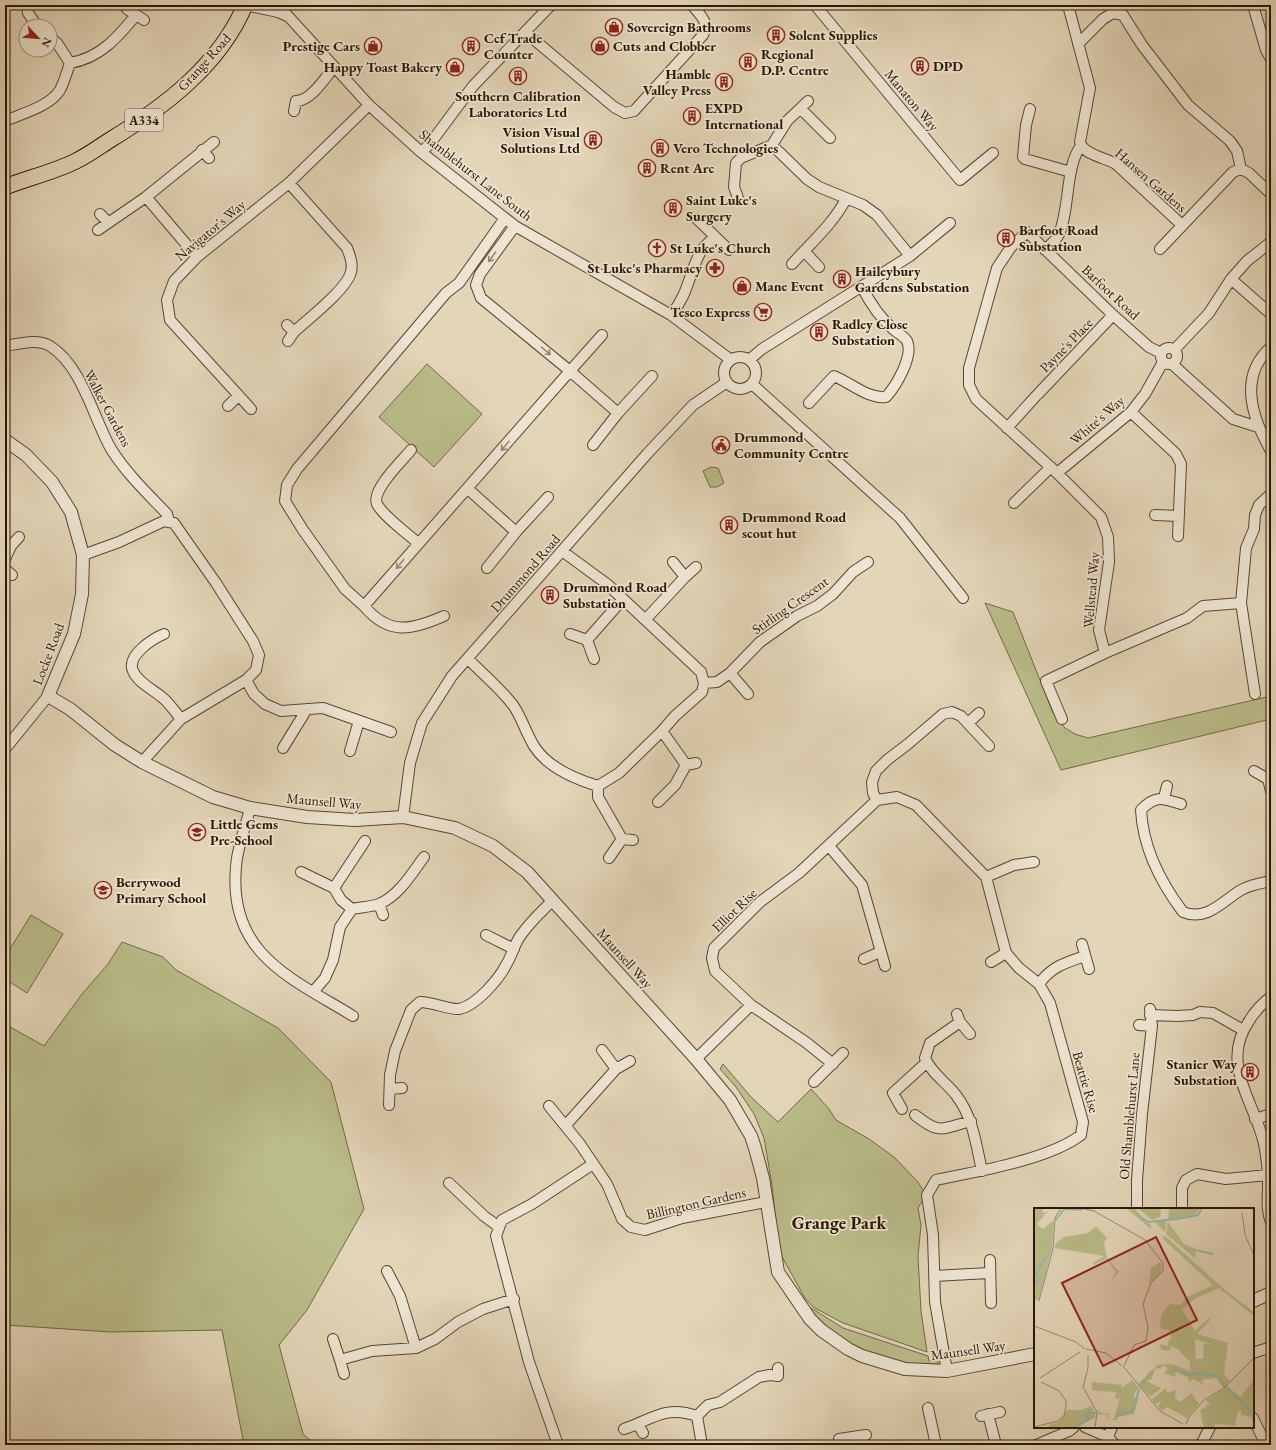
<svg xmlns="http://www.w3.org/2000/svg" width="1276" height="1450" font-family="'EB Garamond',serif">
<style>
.green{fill:#babc8a;stroke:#736946}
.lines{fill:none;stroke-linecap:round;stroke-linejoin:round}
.minor-casing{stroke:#5a4630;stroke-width:12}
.tertiary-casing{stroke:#5a4630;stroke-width:14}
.primary-casing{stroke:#2c1603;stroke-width:17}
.minor{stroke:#ede4d1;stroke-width:10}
.tertiary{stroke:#ede4d1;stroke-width:12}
.primary{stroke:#e3d5b8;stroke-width:15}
.oneway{stroke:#968774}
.labels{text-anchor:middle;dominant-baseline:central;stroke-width:3.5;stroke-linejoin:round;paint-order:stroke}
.shield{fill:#ede4d1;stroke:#665441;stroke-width:1}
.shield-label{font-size:13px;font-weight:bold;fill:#2c1603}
.poi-label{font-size:14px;font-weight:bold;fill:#2c1603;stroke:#ede4d1;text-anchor:start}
.street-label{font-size:14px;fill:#2c1603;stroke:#ede4d1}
.district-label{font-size:18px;font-weight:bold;fill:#2c1603;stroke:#ede4d1}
.inset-river{fill:none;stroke:#95b9ae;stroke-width:2}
.inset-road{fill:none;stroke:#9a8970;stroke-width:1}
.view{fill:#8f2418;fill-opacity:0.15;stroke:#8f2418;stroke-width:2}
.inset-edge{fill:none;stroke:#2c1603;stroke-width:2}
</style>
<rect width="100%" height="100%" fill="#e3d5b8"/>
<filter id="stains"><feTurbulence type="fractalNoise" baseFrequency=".005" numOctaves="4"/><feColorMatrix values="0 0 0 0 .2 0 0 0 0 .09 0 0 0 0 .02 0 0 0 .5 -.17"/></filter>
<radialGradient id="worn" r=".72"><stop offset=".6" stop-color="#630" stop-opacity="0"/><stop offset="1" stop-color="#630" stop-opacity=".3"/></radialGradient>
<path class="green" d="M427 364 482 414 434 467 379 417Z
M711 467 718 468 724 483 717 487H710L703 471Z
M985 603 1013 612 1053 713 1065 728 1075 734 1088 738 1271 696V719L1061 770Z
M31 915 63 934 27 993 5 979V957Z
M122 942 163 957 176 970 278 1028 331 1082 364 1209 307 1310 279 1345 303 1434 316 1445H244L222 1330 111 1332 5 1325V1024L44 1046 82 994 108 964Z
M723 1064 751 1097 778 1122 811 1089 829 1109 836 1120 869 1139 894 1157 918 1182 926 1195 918 1208 921 1225 918 1256 921 1311 927 1352 843 1323 813 1307 805 1298 782 1257 778 1241 772 1185 764 1138 754 1114 736 1087 720 1069Z
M808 1308 813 1309 843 1328 928 1356 929 1361H938V1363L936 1365H911L867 1353 845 1341 817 1318Z"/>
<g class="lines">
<defs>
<path id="minor" d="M27 5 28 13 37 26
M245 5 278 12 287 16
M278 5 369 105 421 152 515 226 671 315 731 360
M815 5 960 180 993 153
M1068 5 1090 88 1080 142C1082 154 1106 158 1116 164L1182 225
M1253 5 1266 50 1271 59
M127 9 144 20
M525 32 614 107 625 113 634 111 703 35C710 22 700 15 692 5
M50 37 57 43 70 63C100 58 117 38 136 15
M1078 44 1103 19 1113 13 1123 15 1142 45 1188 105 1230 141 1237 151 1241 169
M801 109 830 138
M1030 109 1026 125 1023 157 1025 159 1071 172
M294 111 296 101C311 101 325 78 334 67
M5 121C23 113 49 107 60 90 64 82 67 72 70 63
M772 145 807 179 819 187 863 205 877 215 910 256
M202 150 209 158
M421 152 429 145 473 86 551 5
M146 197 197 257
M738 198 734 187 736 163 741 158 772 145 787 121 808 101
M100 214 108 222
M505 218 459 283 446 293 297 469 287 485 285 501 303 530 345 589 364 606 570 371 481 298 476 285 480 274 515 226
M697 219 729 250
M98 230 146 197 214 142
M1160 249 1233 172 1241 169 1249 173 1271 194
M1045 250C1049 246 1055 241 1058 236 1070 213 1065 165 1081 146
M804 251 819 267
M792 264C811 243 833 224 846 199
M1231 279 1271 314
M671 315C689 293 688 276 700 253 703 247 710 242 714 237
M287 325 294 332C308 319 347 289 351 272 353 263 350 256 347 248L289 183
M602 335 570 371 618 413
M288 341 294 332
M5 346C19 344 37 338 50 346 82 366 93 417 111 449 126 473 148 494 167 514L169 521
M1271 347C1238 376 1252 418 1271 451
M1161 356a8 8 0 1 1 16 0a8 8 0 1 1-16 0Z
M1175 349 1209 313 1231 279 1247 261 1271 242
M1161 353 1149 347 1113 315 1027 232 1011 247 997 268 969 368V385L976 399 1057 473 1101 517 1108 537 1109 562 1099 630 1105 653 1187 618 1203 606 1241 603
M724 373a16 16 0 1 1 32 0a16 16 0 1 1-32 0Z
M749 360 762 349 910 256 950 223
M1172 364 1233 419 1258 427
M752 384 900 518 963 598
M1038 394 1113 315
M809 403 834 376C851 383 868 399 886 397 896 386 914 356 907 341 904 336 897 333 893 329 879 317 870 303 862 287
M228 406 238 396
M251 409 170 320 167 300 174 281 197 257 289 183 369 105
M1131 412 1176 454 1181 464 1178 536
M1007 428 1036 396
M593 445 618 413 652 376
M411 450C402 461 371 490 377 504 383 516 408 534 418 543
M1057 473 1131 412 1145 394 1163 362
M468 489 516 532
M1014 503 1051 467
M1155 515 1179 516
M83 555 119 542 164 521 174 523 216 583 253 641 259 655 256 670 246 680 181 719 142 762
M5 559 11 546 19 537
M673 562 685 577
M487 568 516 532 548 497
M5 569 12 575
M364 606C389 636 412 630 444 616
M646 619 685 577 696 567
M164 634C152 639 126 656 133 671 138 683 154 690 163 698 170 704 175 712 181 719
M570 634 587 640
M468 659C483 674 500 688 513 705 522 718 526 733 534 746 547 767 575 779 598 786L619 773 662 731 675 716 702 692 704 683 701 672 607 584 562 551
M594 659 587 640 623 599
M730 673 748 694
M246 680 254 694 265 704 281 711 323 708 391 732
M704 683 717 682 730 673 760 642 797 616 817 606 833 594 853 572 868 562
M1255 694 1241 603 1246 548 1254 529 1255 515 1259 505 1271 494
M1062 719 1046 681 1105 653
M968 723 979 713
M283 748 307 709
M5 749 48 696
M350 751 359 721
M686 765 696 763
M1254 771 1268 779
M1271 776 1268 779 1271 791
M598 786V797L622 839 633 840
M1164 798 1167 786
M877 800 873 793 872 782 876 771 887 760 908 744 943 714 952 712 961 716 989 746
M658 802 675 785 686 765 662 731
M1181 804C1162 798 1155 795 1141 810 1143 848 1161 883 1183 912 1206 922 1223 901 1241 890 1249 885 1261 883 1271 881
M250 808C246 827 237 847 236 867 228 954 291 978 353 1016
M403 817 410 763 422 723 452 676 647 454 693 405 727 382
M829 846 862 885 885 966
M609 858 622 839
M301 872 334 888 341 900 352 909
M986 877 1014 865 1034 862
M334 888 365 841
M379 904 383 915
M486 935 514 949
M1082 944 1089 969
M864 959 880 952
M991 962 1006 953
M1039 984C1052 966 1065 963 1085 956
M313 992 325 978 333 960 340 927 352 909C360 907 371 907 379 904 399 896 412 873 424 857
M1271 997C1261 1004 1255 1011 1249 1021 1218 1066 1258 1105 1265 1149 1266 1158 1268 1167 1268 1176 1269 1192 1265 1208 1271 1222
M957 1014 960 1022 970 1034
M1150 1015 1178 1016 1193 1015 1200 1012 1213 1013 1243 1030
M960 1022 930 1043 925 1058C932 1074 946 1082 956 1095 973 1117 976 1144 982 1171
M1139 1025 1152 1026
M602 1050 616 1069
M696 1059 751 1005
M833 1064 807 1043 751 1005 715 971 712 958 714 948 760 902 799 873 877 800 897 797 916 805 986 877 1006 953 1019 968 1039 984 1050 1003 1083 1122 1081 1135C1048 1160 978 1171 936 1180L927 1195 933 1235 935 1302 947 1371
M814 1082 843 1053
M390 1089 402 1088
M389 1105 390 1075 395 1051 411 1010 420 1002C433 1002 449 1010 459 1009 476 1006 499 979 506 965 512 956 514 944 521 935 530 922 541 912 552 901
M549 1106 580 1144 607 1184 622 1219 631 1227 645 1230 682 1218 766 1202
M902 1109 893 1093 927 1062
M915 1115C940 1135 941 1129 971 1121
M1255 1119 1271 1114
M566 1125 616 1069 630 1061
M449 1183 484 1216 499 1227
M1137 1209V1180L1142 1114 1152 1026 1150 1009
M1182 1209V1188L1186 1180 1197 1174 1226 1179 1268 1175
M990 1260 991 1303
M387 1271 400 1296 416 1348
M934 1276 989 1273
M333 1339 340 1360
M1253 1353 1271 1347
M344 1374 340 1360 372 1351 416 1348 435 1339 458 1322 483 1309 514 1299
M928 1408 936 1445
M988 1414 996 1445
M981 1416 1000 1412
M1253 1418 1266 1445
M638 1424 643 1433
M1085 1427 1108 1437 1115 1445
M624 1429C653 1419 665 1405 697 1416
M1108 1437 1112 1427
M839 1439 866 1435
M558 1445 529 1362 496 1236 502 1220 532 1204 593 1164
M702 1445 697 1416 708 1405 720 1402 759 1377 770 1375 778 1376V1368
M1036 1445 1069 1431 1074 1427
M1201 1445 1210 1427"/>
<path id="tertiary" d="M5 440 26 455 52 482 71 512 83 555 82 594 74 634 48 696 70 709 115 745 142 762 213 797 250 808 307 817 355 820 403 817 455 828 493 846 527 872 696 1059 730 1100 751 1136 755 1148 763 1178 778 1272 810 1319 821 1330 848 1349 862 1356 905 1369 947 1371 1035 1354
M1253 1301 1271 1293"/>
<path id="primary" d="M5 187C28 178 54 172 76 161 88 155 99 147 110 140 164 107 220 65 245 5"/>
</defs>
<use href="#minor" class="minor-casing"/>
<use href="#tertiary" class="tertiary-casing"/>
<use href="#primary" class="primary-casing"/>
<use href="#minor" class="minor"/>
<use href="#tertiary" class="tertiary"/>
<use href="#primary" class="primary"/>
</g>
<defs><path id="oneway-shaft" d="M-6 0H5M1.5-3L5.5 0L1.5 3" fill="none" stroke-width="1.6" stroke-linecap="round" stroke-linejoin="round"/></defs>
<g class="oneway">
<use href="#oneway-shaft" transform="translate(492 257) rotate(126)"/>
<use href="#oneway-shaft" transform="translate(546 351) rotate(40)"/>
<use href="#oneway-shaft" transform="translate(505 446) rotate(131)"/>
<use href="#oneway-shaft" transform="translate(400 564) rotate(130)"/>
</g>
<defs>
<symbol id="shop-ring" viewBox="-11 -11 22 22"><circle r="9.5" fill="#ede4d1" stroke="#8f2418" stroke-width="1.5"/><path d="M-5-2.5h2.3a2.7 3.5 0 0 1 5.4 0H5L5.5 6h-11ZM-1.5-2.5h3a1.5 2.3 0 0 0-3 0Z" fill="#8f2418"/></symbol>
<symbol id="building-ring" viewBox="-11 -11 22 22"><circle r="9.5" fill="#ede4d1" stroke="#8f2418" stroke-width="1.5"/><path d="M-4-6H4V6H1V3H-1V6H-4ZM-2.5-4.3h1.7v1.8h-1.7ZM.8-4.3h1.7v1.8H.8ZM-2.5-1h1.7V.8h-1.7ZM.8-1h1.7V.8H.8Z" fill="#8f2418"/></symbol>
<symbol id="church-ring" viewBox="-11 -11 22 22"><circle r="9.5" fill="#ede4d1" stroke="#8f2418" stroke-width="1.5"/><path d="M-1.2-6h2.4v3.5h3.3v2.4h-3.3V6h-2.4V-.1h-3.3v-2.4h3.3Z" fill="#8f2418"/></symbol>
<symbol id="pharmacy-ring" viewBox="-11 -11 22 22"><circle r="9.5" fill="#ede4d1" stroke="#8f2418" stroke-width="1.5"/><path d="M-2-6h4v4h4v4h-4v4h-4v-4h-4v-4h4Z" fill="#8f2418"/></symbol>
<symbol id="supermarket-ring" viewBox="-11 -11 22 22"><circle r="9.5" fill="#ede4d1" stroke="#8f2418" stroke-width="1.5"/><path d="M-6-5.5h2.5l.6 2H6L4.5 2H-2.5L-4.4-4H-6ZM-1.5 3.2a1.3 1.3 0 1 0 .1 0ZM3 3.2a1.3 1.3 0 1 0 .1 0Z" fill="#8f2418"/></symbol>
<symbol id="civic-ring" viewBox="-11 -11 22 22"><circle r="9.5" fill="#ede4d1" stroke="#8f2418" stroke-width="1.5"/><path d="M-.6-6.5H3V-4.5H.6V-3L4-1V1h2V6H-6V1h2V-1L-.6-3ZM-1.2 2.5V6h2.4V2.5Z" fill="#8f2418"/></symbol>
<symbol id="school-ring" viewBox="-11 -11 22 22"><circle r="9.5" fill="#ede4d1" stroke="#8f2418" stroke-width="1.5"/><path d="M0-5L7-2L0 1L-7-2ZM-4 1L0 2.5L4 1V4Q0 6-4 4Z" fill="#8f2418"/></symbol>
</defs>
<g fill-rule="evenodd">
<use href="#shop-ring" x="604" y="17" width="20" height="20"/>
<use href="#building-ring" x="766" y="25" width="20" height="20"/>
<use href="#shop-ring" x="363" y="36" width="20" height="20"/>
<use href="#building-ring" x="461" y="36" width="20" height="20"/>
<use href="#shop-ring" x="590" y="36" width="20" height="20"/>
<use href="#building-ring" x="738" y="52" width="20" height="20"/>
<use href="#building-ring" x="910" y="56" width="20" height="20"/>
<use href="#shop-ring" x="445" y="57" width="20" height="20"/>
<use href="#building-ring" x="508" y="66" width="20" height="20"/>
<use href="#building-ring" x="714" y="72" width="20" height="20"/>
<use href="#building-ring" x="682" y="106" width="20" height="20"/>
<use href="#building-ring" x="583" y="130" width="20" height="20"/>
<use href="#building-ring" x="650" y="138" width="20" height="20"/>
<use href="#building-ring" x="637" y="158" width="20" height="20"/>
<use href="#building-ring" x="663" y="198" width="20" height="20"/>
<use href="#building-ring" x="996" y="228" width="20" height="20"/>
<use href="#church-ring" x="647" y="238" width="20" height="20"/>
<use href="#pharmacy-ring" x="705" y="258" width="20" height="20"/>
<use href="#building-ring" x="832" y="269" width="20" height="20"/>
<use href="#shop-ring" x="732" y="276" width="20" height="20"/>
<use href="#supermarket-ring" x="753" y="302" width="20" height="20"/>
<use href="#building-ring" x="809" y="322" width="20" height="20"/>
<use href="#civic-ring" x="711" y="435" width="20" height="20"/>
<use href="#building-ring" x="719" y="515" width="20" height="20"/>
<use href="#building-ring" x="540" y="585" width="20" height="20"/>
<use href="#school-ring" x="187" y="822" width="20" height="20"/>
<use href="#school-ring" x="93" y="880" width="20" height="20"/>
<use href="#building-ring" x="1240" y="1062" width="20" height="20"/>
</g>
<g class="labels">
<rect class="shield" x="125" y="109" width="38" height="22" rx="3"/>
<g class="shield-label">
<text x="144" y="120">A334</text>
</g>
<g class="poi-label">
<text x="627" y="27">Sovereign Bathrooms</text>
<text x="789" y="35">Solent Supplies</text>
<text x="484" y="38">Ccf Trade<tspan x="484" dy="16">Counter</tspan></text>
<text x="360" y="46" text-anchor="end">Prestige Cars</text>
<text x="613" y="46">Cuts and Clobber</text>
<text x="761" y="54">Regional<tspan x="761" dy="16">D.P. Centre</tspan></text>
<text x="933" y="66">DPD</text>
<text x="442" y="67" text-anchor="end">Happy Toast Bakery</text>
<text x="711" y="74" text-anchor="end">Hamble<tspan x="711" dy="16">Valley Press</tspan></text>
<text x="518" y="96" text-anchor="middle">Southern Calibration<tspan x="518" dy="16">Laboratories Ltd</tspan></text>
<text x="705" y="108">EXPD<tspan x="705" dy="16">International</tspan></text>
<text x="580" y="132" text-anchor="end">Vision Visual<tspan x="580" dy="16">Solutions Ltd</tspan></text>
<text x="673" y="148">Vero Technologies</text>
<text x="660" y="168">Rent Arc</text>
<text x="686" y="200">Saint Luke's<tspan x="686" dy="16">Surgery</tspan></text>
<text x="1019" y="230">Barfoot Road<tspan x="1019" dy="16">Substation</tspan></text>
<text x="670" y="248">St Luke's Church</text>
<text x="702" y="268" text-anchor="end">St Luke's Pharmacy</text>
<text x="855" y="271">Haileybury<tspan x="855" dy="16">Gardens Substation</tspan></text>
<text x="755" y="286">Mane Event</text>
<text x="750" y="312" text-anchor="end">Tesco Express</text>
<text x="832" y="324">Radley Close<tspan x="832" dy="16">Substation</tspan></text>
<text x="734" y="437">Drummond<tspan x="734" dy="16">Community Centre</tspan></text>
<text x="742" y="517">Drummond Road<tspan x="742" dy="16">scout hut</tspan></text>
<text x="563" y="587">Drummond Road<tspan x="563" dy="16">Substation</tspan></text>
<text x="210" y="824">Little Gems<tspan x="210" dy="16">Pre-School</tspan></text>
<text x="116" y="882">Berrywood<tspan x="116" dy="16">Primary School</tspan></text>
<text x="1237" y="1064" text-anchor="end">Stanier Way<tspan x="1237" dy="16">Substation</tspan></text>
</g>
<g class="street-label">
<text transform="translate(204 62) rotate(-48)">Grange Road</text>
<text transform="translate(912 100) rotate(50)">Manaton Way</text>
<text transform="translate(476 175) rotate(38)">Shamblehurst Lane South</text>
<text transform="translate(1151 180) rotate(41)">Hansen Gardens</text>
<text transform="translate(210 230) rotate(-40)">Navigator's Way</text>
<text transform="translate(1111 292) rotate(43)">Barfoot Road</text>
<text transform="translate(1066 345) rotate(-46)">Payne's Place</text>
<text transform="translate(108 408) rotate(62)">Walker Gardens</text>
<text transform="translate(1097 420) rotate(-41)">White's Way</text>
<text transform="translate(525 573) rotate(-49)">Drummond Road</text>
<text transform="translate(1091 590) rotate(-85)">Wellstead Way</text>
<text transform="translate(790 605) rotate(-35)">Stirling Crescent</text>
<text transform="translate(48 654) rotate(-69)">Locke Road</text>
<text transform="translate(324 801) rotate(5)">Maunsell Way</text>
<text transform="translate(734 910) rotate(-44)">Elliot Rise</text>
<text transform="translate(625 958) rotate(48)">Maunsell Way</text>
<text transform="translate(1086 1082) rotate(74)">Beattie Rise</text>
<text transform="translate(1129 1116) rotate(-85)">Old Shamblehurst Lane</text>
<text transform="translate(696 1203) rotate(-13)">Billington Gardens</text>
<text transform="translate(968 1350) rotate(-8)">Maunsell Way</text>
</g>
<g class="district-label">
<text x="839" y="1222">Grange Park</text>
</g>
</g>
<g transform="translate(1034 1208)">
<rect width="220" height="220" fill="#e3d5b8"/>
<path d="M0 0H10L8 3 10 5 14 3 3 16 9 21 20 12 18 40 5 92H0ZM92 0H100L118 19 116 20ZM103 0H133L127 1 126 9 118 12ZM135 0H167L161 6 134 12ZM133 12 131 24 121 14 122 12ZM134 14 150 36 162 41 161 50 132 26ZM62 18 73 30 70 34 73 50 85 64 76 74 82 64 72 51 60 57 59 55 70 48 21 40V36L30 29 54 25ZM130 27 191 82 220 104V108L185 80 162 90 148 101 161 123 175 110 176 112 163 126 194 135 190 166 196 173 192 177 194 179 206 189 220 172V219L217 209 207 207V202L204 203 201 218 181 216 180 220H170L166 202 171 200 173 196 177 198 172 192 190 181 182 170 168 172 170 177 160 171 155 174 154 169 142 164 141 169 130 165 133 162 132 157 120 162 118 171 113 173 124 179H128L119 187 116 188 104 176 124 157 138 156 156 163V154L144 141 137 138 135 143 128 142 125 136 134 138 135 131H138L135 122 126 120 127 107 136 96 147 97 153 89 179 77 129 31ZM161 131 184 138 170 135 169 151H162V157ZM127 54 128 64 115 77 117 60ZM98 172 105 180 101 184 100 189 104 190 100 206 83 209V212L73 211 74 207 64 206 65 202 66 205 75 206 74 211H80L88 182 85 191 81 190 82 184 65 183V181L64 183 58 182V174L88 177 87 181ZM132 180 133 185 142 182 141 190 146 194 157 185 165 196 153 210 133 199 128 203 124 198 127 194 121 196 118 191ZM58 198 62 209 41 220H16L14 217 25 214 33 202H47Z" fill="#babc8a" fill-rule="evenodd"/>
<path class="inset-river" d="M106 9 115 14 143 11 164 7 168 0M22 12 30 1 48 2M162 42 179 46M0 75 6 72 2 65 15 45M139 161 154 167 159 165 183 168 190 177M107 178 117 164H120M193 179 220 207M83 208 99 203 105 181M53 211 52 205H62M40 220 59 209"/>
<path class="inset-road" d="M45 0 60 3 111 32 129 55V63L117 75 109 96 114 119 112 133 100 137 90 158M208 5 211 26M211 27 220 47M5 93 19 41 21 10 27 0M0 118 42 134 51 141M52 141 72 145 88 158M54 147V160L49 179 63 204 61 220M89 158 126 203 149 216M6 170 46 144M152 216 155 209 170 192 190 180 220 150M0 219 24 213 30 208 32 198V193L25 183 7 174"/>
<path class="view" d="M122 29 163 112 69 158 28 75Z"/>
<rect width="220" height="220" class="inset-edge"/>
</g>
<rect width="1276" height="1450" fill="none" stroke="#e3d5b8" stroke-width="20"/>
<rect x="6" y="6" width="1264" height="1438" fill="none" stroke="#2c1603" stroke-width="2"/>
<rect x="10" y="10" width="1256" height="1430" fill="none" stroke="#2c1603"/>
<g transform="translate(38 38) rotate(116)"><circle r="19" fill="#ede4d1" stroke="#a0927f"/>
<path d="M0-3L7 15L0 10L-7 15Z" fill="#8f2418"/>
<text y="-6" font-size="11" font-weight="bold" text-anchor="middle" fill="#2c1603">N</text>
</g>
<rect width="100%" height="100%" filter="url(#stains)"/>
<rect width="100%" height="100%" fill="url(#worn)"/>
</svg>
